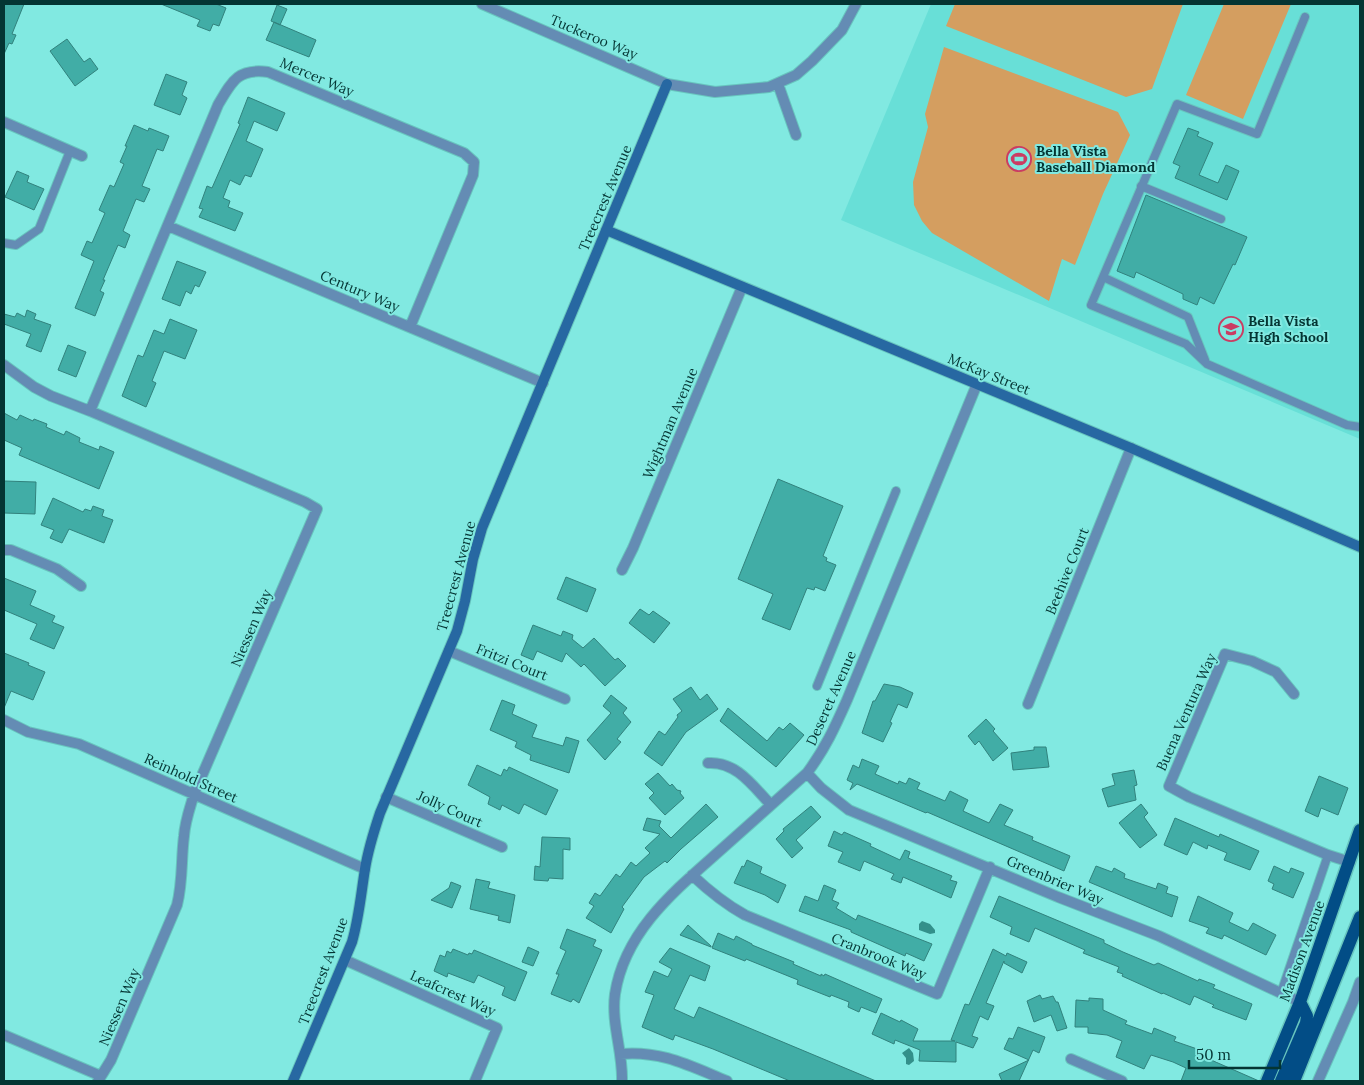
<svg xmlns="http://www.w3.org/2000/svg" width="1364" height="1085" font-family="Lora,serif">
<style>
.built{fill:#68dfd7}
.green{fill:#d49e60}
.water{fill:#33908a}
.building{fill:#41ada6;stroke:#31827d}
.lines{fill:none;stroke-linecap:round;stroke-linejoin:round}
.lane-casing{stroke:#68c5be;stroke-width:10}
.street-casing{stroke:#68c5be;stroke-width:12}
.secondary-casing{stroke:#68c5be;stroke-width:12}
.primary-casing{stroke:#68c5be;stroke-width:15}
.lane{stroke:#648cb4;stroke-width:8}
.street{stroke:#648cb4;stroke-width:10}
.secondary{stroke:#2768a2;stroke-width:10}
.primary{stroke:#024d86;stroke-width:12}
.labels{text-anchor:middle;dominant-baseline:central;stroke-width:4;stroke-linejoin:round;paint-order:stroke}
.street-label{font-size:14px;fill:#043533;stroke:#81e9e1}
.poi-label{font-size:14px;font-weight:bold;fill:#043533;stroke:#81e9e1;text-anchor:start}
</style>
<rect width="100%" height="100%" fill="#81e9e1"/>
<path class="built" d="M931 4H1360V439L841 220Z"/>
<path class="green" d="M955 4H1183L1152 89 1126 97 946 26Z
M1224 4H1291L1243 119 1186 95Z
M944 47 1118 112 1130 135 1103 194 1075 265 1062 259 1049 301 932 233 922 221 914 205 913 182 928 127 925 114Z"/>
<path class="water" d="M922 921 930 924 935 930V933L930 934 919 930V924Z
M909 1048 913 1053 914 1061 909 1065 906 1064V1058L902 1053Z"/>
<path class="building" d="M4 4H24L12 34 16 35 12 44 9 43 4 54Z
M161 4H216L226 8 219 26 213 24 210 31 197 26 200 20Z
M277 5 287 9 280 25 271 21Z
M274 22 316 40 309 57 266 40Z
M67 39 84 62 90 58 98 69 75 86 50 51Z
M166 74 187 82 182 95 187 98 180 115 154 105Z
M248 97 285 113 277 131 254 121 246 141 263 149 251 177 245 175 240 185 230 180 223 198 230 201 228 207 243 213 235 231 199 217 203 209 199 208 207 186 212 188 240 124 238 123Z
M134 125 148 131 149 128 169 136 163 151 157 149 142 186 150 189 144 202 136 199 123 231 130 235 125 248 118 245 103 280H105L100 291 104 293 95 316 75 308 94 261 81 255 87 241 92 243 105 213 99 210 110 185 114 187 124 164 120 162 127 146H125Z
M1188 128 1199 132 1197 136 1213 143 1199 175 1218 183 1226 165 1239 171 1227 200 1175 178 1180 166 1173 163Z
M17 171 29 176 27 182 44 189 34 210 5 197Z
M1146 195 1247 237 1235 265 1233 264 1214 304 1200 297 1197 305 1183 299V294L1136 272 1134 278 1117 271Z
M177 261 206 272 199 287 195 285 191 294 186 291 180 306 162 299Z
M27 310 36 314 34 319 51 325 41 352 26 346 31 334 4 324V314L15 317 17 313 25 317Z
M170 319 197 330 185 359 164 351 152 381 156 383 146 407 122 396 138 355 143 357 154 330 164 334Z
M68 345 86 352 76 377 58 370Z
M4 413 17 420 20 415 33 421 34 419 47 424 46 427 64 435 66 431 80 438 79 442 99 450 100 446 114 452 99 489 19 455 22 448 4 440Z
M778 479 843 506 823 556 827 558 826 561 836 565 825 591 815 587 814 590 807 588 790 630 762 619 773 594 738 579Z
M4 481 36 482 35 514 4 513Z
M53 498 83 512 85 509 91 511 93 506 104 510 102 516 113 520 104 543 69 529 62 543 50 538 54 530 41 525Z
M566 577 596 589 587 612 557 599Z
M4 578 36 591 30 605 55 616 52 622 64 627 54 649 30 639 37 624 4 610Z
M640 609 649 615 653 611 670 623 654 643 629 623Z
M533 625 561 636 563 631 573 635 572 639 583 648 594 638 615 660 618 658 626 666 605 686 584 664 581 667 566 653 562 662 537 651 533 660 521 655Z
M4 653 29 663 28 665 45 672 33 700 11 691 4 708Z
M884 684 900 687 913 693 907 708 898 704 890 722 892 723 883 742 862 733 873 701H875Z
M691 687 700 700 707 694 718 709 686 732 662 766 644 753 659 731 665 735 678 717 677 715 682 711 673 699Z
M611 695 627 708 623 713 631 722 617 739 621 742 605 760 587 740 611 713 603 706Z
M502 700 515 705 512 714 537 725 532 737 563 746 566 737 579 741 569 773 530 760 531 755 515 747 517 742 490 730Z
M728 708 767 741 779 727 783 730 790 723 804 735 776 767 720 721Z
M986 719 995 729 993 731 1008 748 993 761 979 741 975 745 968 736Z
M1034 747H1046L1049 767 1013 770 1011 753 1034 750Z
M862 759 879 766 875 774 898 784 899 781 906 784 909 778 920 783 917 789 945 801 950 791 968 800 963 811 989 823 1000 804 1013 810 1004 825 1033 837 1032 840 1070 856 1064 871 927 812 926 813 857 784 850 790 853 783 847 780 853 765 859 768Z
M477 765 501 776 504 769 507 771 509 767 558 790 546 815 524 804 519 814 502 805 500 810 488 804 490 797 468 785Z
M1134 770 1137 785 1134 786 1136 800 1108 807 1102 789 1115 785 1112 774Z
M658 773 670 786 672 784 677 790 681 791 680 793 684 798 665 815 649 798 654 793 645 784Z
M1319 776 1348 788 1338 815 1321 808 1318 817 1305 811Z
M706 804 718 817 681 849 667 863 665 861 644 877 622 907 624 909 611 933 586 918 594 906 589 903 595 893 600 896 616 874 620 877 631 862 636 866 650 853 645 848 660 834 643 830 647 818 661 821 659 826 671 838Z
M1141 804 1148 813 1144 817 1157 835 1140 848 1119 823Z
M811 806 821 817 796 840 803 848 792 858 776 839 784 831 783 829Z
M1175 818 1219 837 1220 834 1259 851 1250 870 1224 860 1227 853 1208 845 1207 849 1193 842 1187 855 1164 845Z
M834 831 842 835 844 832 871 844 870 846 900 860 905 850 910 852 908 858 952 876 950 880 957 882 951 898 903 877 901 883 891 879 894 874 864 861 860 871 838 862 843 852 828 846Z
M542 837 570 838V850L563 849V879L549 878 548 881 534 880 535 866 540 867Z
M747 860 762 867 760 873 786 885 778 903 765 895 734 883 742 866 744 867Z
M1096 866 1112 872 1114 868 1125 874 1124 878 1156 889 1158 883 1168 887 1166 893 1178 897 1172 917 1089 882Z
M1274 866 1289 873 1291 868 1304 873 1293 898 1272 889 1274 884 1268 881Z
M476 879 490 882 488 888 515 895 510 923 498 920 499 916 470 909Z
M451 882 461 886 452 908 431 900 449 888Z
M824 885 836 890 832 900 839 903 836 908 856 920 858 915 932 944 924 961 906 953 905 956 851 932V930L799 911 805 896 818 901Z
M999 896 1104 940V943L1123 952 1154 965 1158 963 1198 981 1199 979 1215 985 1213 988 1252 1004 1246 1020 1212 1007 1214 1005 1194 996 1190 1005 1163 993 1162 994 1122 976 1123 974 1117 972 1119 967 1083 953 1085 950 1035 928 1029 942 1010 934 1012 927 990 917Z
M1198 896 1233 913 1229 922 1248 931 1253 923 1276 935 1266 955 1224 935 1222 939 1206 933 1209 928 1189 921Z
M688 925 711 946V947L680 935Z
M567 929 596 940 593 946 602 950 579 1003 573 999 571 1002 551 994 559 974H556L566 951 560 948Z
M718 933 734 940 736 936 752 944V945L794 962 793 964 821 976V974L824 976 825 974 882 999 876 1013 861 1007 859 1012 848 1007 849 1002 831 995 830 997 797 984 798 980 746 959 745 961 712 948Z
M528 947 539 952 533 966 522 962Z
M670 948 710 966 705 981 690 975 674 1009 694 1018 699 1007 876 1081H790L713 1049 675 1035 673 1040 642 1027 654 995 645 992 654 971 668 977 672 969 659 962Z
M453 949 468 955 469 953 472 954 474 950 527 972 515 1001 502 995 505 987 478 975 474 983 448 973 447 977 434 971 440 955 445 957 447 951 451 953Z
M993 949 1006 956 1007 953 1027 962 1022 973 1004 963V961L986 1003 994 1006 988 1020 980 1016 972 1036 978 1038 973 1048 956 1042V1062L919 1061 920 1050 895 1040 894 1044 872 1034 881 1013 900 1022 901 1020 918 1029 913 1041H955L951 1040 965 1004 969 1005Z
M1040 995 1042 999 1053 996 1056 1002H1058L1067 1028 1057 1031 1051 1015 1034 1022 1027 1001Z
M1089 998 1103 999V1010L1127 1021 1125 1024 1152 1034 1154 1028 1176 1037 1174 1041 1203 1051 1202 1056 1259 1081H1181L1186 1068 1173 1062 1151 1055 1144 1069 1116 1057 1122 1041 1107 1035 1088 1033V1027H1075L1076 1000 1089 1001Z
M1018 1027 1045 1037 1039 1053 1033 1050 1019 1081H1002L999 1074 1029 1060 1004 1049 1009 1038 1013 1039Z"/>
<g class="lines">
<defs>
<path id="lane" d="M1305 17 1257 134 1177 104 1091 305 1186 344 1207 364 1347 425 1360 427
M1141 186 1221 219
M4 243 16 245 39 229 70 151
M1103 277 1188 317 1205 360
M817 686 896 491
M1281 993 1328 855"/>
<path id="street" d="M482 4 667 84 715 92 769 87 796 75 812 61 842 30 856 4
M778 84 796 135
M4 122 82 156
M168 226 543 383
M4 365 34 387 51 396 90 411 305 502 317 509 194 794C190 808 185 821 184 836 181 859 183 882 177 905L111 1060 98 1081
M90 411 218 105C232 81 238 68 268 72L464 153 474 162 473 175 410 327
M4 550H11L57 569 81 586
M622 570 633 548 742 287
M449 651 565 699
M1294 694 1276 672 1252 661 1225 654 1169 786 1189 797 1328 855 1350 862
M1028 704 1131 448
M4 720 28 732 79 744 365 869
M708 763C736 761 753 786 771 805
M807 773 821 788 849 810 1058 897 1159 936 1300 1002
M386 797 502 847
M692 875C709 891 725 904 745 915L937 994 990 867
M345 960 497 1028 475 1081
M4 1035 101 1076
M620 1054C661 1050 690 1066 727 1081
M1071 1059 1122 1081
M622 1081C623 1052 611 1024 615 994 625 929 678 888 724 847 752 822 779 798 807 773 825 749 835 727 847 700L977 384
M1318 1081 1353 1002 1360 982"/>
<path id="secondary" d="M606 230 1131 448 1360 547
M293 1081 352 942C359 918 361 894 365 869 368 850 374 831 380 813L457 631 465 601 473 559 482 528 667 84"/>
<path id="primary" d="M1267 1081 1300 1002 1360 830
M1281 1081 1306 1023 1307 1016 1300 1002
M1294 1081 1360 917"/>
</defs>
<use href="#lane" class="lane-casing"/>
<use href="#street" class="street-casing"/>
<use href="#secondary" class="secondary-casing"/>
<use href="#primary" class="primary-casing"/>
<use href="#lane" class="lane"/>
<use href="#street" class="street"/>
<use href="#secondary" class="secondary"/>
<use href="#primary" class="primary"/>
</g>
<defs>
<symbol id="stadium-ring" viewBox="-11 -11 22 22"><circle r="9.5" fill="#81e9e1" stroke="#cb3c62" stroke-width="1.5"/><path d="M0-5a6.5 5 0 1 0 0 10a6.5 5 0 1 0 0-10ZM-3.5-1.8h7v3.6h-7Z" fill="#cb3c62"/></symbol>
<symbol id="school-ring" viewBox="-11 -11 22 22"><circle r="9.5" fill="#81e9e1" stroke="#cb3c62" stroke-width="1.5"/><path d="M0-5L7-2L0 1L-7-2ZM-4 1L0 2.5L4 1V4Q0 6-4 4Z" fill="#cb3c62"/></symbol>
</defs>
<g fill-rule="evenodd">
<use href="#stadium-ring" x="1005" y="145" width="28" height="28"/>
<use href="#school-ring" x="1217" y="315" width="28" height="28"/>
</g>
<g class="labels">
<g class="street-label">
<text transform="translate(594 37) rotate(23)">Tuckeroo Way</text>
<text transform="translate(317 77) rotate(23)">Mercer Way</text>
<text transform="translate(605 198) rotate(-67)">Treecrest Avenue</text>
<text transform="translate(360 291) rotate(23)">Century Way</text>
<text transform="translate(989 374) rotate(22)">McKay Street</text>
<text transform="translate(670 423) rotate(-67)">Wightman Avenue</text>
<text transform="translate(1067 571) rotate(-68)">Beehive Court</text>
<text transform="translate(456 576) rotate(-75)">Treecrest Avenue</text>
<text transform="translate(251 628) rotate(-67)">Niessen Way</text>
<text transform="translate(512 662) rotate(22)">Fritzi Court</text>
<text transform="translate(831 698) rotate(-66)">Deseret Avenue</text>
<text transform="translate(1186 712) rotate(-66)">Buena Ventura Way</text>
<text transform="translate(191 778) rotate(24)">Reinhold Street</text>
<text transform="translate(450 809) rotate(24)">Jolly Court</text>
<text transform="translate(1055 880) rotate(23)">Greenbrier Way</text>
<text transform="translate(1302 951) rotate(-70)">Madison Avenue</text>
<text transform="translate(879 956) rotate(22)">Cranbrook Way</text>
<text transform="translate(323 971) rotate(-69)">Treecrest Avenue</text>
<text transform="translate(453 993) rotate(24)">Leafcrest Way</text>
<text transform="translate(119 1007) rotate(-67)">Niessen Way</text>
</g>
<g class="poi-label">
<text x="1036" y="151">Bella Vista<tspan x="1036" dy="16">Baseball Diamond</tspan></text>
<text x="1248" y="321">Bella Vista<tspan x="1248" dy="16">High School</tspan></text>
</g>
</g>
<rect width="1364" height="1085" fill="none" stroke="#043533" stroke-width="10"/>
<path d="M1189 1060v8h91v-8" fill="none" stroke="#043533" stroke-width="2.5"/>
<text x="1196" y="1060" font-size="15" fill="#043533" stroke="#81e9e1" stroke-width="4" paint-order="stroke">50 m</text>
</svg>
